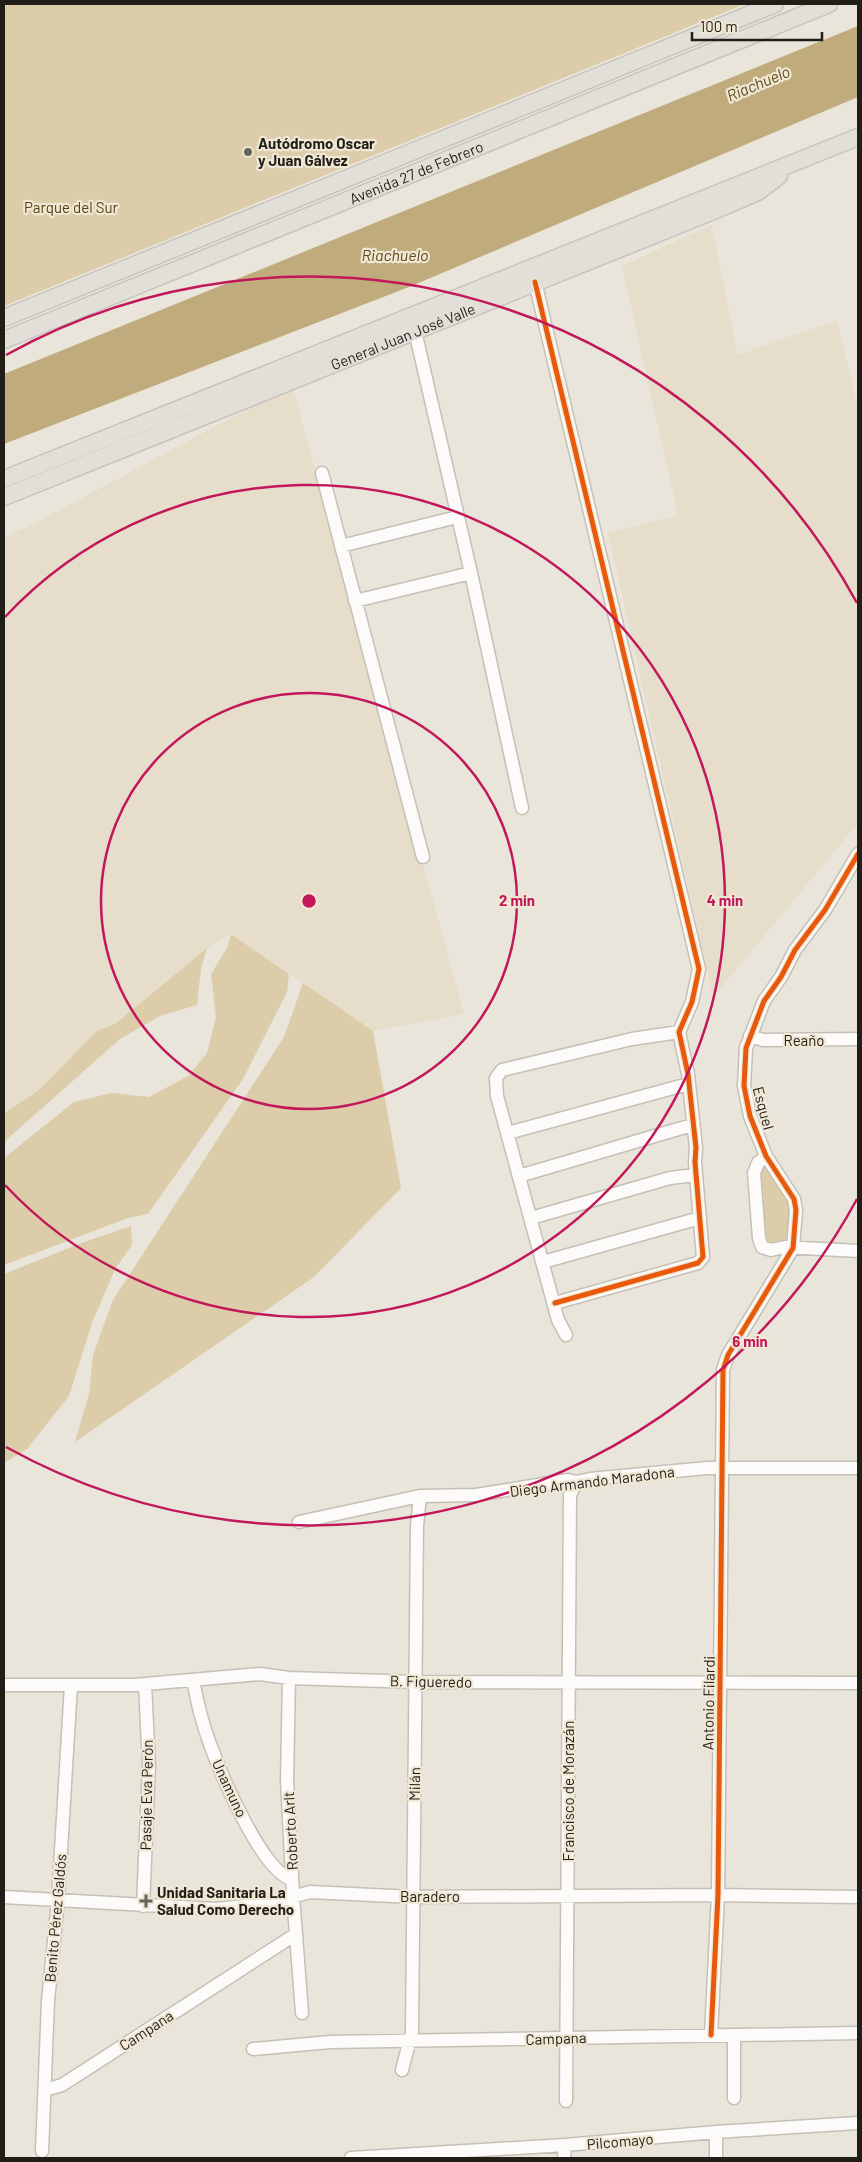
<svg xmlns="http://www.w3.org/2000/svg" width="862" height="2162" font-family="Barlow,sans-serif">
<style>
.built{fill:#e6ddca}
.green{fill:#dcccaa}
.water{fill:#bfab7c}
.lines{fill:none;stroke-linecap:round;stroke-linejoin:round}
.minor-casing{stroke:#c4c0b7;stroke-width:15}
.major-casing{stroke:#c7c4bf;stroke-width:19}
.minor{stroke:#fcfbf9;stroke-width:12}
.major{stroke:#e2dfd8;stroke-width:16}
.cycleway-casing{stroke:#f0e7d4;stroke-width:8}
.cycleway{stroke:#e8590c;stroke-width:5}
.ring{fill:none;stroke:#c2185b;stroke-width:2.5}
.poi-dot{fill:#67645b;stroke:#f0e7d4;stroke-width:2}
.labels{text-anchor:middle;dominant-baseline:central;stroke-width:4.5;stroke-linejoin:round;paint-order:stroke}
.poi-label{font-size:15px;font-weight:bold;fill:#211e17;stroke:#f0e7d4;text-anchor:start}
.street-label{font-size:15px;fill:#211e17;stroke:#f0e7d4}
.park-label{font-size:15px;fill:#55420f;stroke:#f0e7d4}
.water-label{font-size:16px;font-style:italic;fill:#5e4a19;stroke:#f0e7d4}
.centre{fill:#c2185b;stroke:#f0e7d4;stroke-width:2.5}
.ring-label{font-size:15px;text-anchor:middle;font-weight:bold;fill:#c2185b;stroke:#f0e7d4;stroke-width:4.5;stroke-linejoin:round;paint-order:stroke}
</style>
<rect width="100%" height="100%" fill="#eae5da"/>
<path class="built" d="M712 225 738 355 837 320 858 408V823L713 997 608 533 678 515 622 266Z
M292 385 464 1014 373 1031 231 934 207 948 115 1024 97 1031 38 1091 4 1113V537L32 525Z"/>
<path class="green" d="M4 4H745L4 306Z
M231 934 289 974 287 992 243 1079 148 1214 128 1218 4 1265V1158L74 1102 111 1093 149 1097 188 1076 207 1053 216 1017 211 974 227 948Z
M207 948 201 969 197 1005 160 1016 120 1039 4 1142V1113L38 1091 97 1031 115 1024Z
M303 983 373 1031 401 1188 314 1277 75 1442 89 1394 93 1355 113 1300 284 1037Z
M767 1165 787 1194 792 1217 787 1240 781 1244 766 1246 759 1170Z
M131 1226 132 1245 115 1269 92 1323 69 1396 27 1449 4 1463V1274L84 1242Z"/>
<path class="water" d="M858 26V97L409 287 4 444V374Z"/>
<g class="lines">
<defs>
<path id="minor" d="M535 282 699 969 692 1002 679 1032 688 1074 696 1148 695 1162 703 1257 698 1263 555 1303
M415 331 471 573 522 808
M322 473 423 857
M341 546 457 517
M355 601 471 573
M750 1036 763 1040 858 1039
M508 1133 688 1084
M766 1156 758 1163 754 1173 759 1238 762 1247 771 1250 785 1247 858 1251
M519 1176 692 1125
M531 1218 670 1178 696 1175
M543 1262 700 1218
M566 1335 558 1320 497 1096 496 1078 502 1070 632 1039 679 1032
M299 1522 420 1496 476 1495 568 1480 576 1482 590 1479 707 1468H858
M289 1678 287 1780 293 1896 302 2013
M193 1680C197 1702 202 1723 210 1744 220 1772 263 1874 292 1879
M4 1685H134L260 1674 289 1678 416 1682 858 1683
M4 1897 216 1909 267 1904 310 1892 413 1897 718 1895 858 1897
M143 1906 149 1766 145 1684
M711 2035 718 1895 723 1370 728 1355 793 1248 796 1210 794 1199 766 1156 750 1116 744 1086 746 1048 764 1001 781 977 795 950 825 910 858 854
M253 2049 330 2042 858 2033
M402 2070 412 2032 417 1526 420 1496
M45 2090 62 2085 296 1934
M734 2098V2035
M566 2101 570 1495 576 1482
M42 2151 48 2001 58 1900 71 1685
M351 2158 565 2145 716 2132 858 2123
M564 2158 565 2145
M716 2158V2132"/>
<g id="major">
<path d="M4 318 775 4"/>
<path id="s1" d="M4 340 829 4"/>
<path d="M4 479 858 137"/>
<path id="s2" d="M4 497 711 212 758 192 779 176"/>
</g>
</defs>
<use href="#minor" class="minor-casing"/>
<use href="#major" class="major-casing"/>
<use href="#minor" class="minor"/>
<use href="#major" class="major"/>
<defs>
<path id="cycleway" d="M535 282 699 969 692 1002 679 1032 688 1074 696 1148 695 1162 703 1257 698 1263 555 1303
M711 2035 718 1895 723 1370 728 1355 793 1248 796 1210 794 1199 766 1156 750 1116 744 1086 746 1048 764 1001 781 977 795 950 825 910 858 854"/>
</defs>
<use href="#cycleway" class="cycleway-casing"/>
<use href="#cycleway" class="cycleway"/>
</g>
<g class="ring">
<circle cx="309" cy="901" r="208"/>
<path d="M5 617A416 416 0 1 1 5 1185"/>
<path d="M857 1199A624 624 0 0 1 6 1447M6 355A624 624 0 0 1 857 603"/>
</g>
<g class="poi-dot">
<circle cx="248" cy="152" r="5"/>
<path d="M143.5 1893.5h5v5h5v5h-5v5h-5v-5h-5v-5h5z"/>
</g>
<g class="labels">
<g class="poi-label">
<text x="258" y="143">Autódromo Oscar<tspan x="258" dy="17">y Juan Gálvez</tspan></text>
<text x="157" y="1892">Unidad Sanitaria La<tspan x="157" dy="17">Salud Como Derecho</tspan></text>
</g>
<g class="street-label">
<text stroke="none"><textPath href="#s1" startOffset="445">Avenida 27 de Febrero</textPath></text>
<text stroke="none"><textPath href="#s2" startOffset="430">General Juan José Valle</textPath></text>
<text x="804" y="1040">Reaño</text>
<text transform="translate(764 1108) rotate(75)">Esquel</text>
<text transform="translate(592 1481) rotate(-7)">Diego Armando Maradona</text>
<text transform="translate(431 1681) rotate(1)">B. Figueredo</text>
<text transform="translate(708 1703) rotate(-89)">Antonio Filardi</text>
<text transform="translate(414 1784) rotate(-89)">Milán</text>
<text transform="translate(230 1788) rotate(65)">Unamuno</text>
<text transform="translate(568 1791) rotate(-90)">Francisco de Morazán</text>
<text transform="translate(146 1795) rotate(-89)">Pasaje Eva Perón</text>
<text transform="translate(290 1831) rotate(-93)">Roberto Arlt</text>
<text x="430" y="1896">Baradero</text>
<text transform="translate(55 1918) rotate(-85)">Benito Pérez Galdós</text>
<text transform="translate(146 2030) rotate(-33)">Campana</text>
<text transform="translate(556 2038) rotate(-2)">Campana</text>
<text transform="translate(620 2141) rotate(-5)">Pilcomayo</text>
</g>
<g class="park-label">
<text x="71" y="207">Parque del Sur</text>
</g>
<g class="water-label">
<text transform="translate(758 83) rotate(-23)">Riachuelo</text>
<text x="395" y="254">Riachuelo</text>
</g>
</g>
<circle cx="309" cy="901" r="8" class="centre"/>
<g class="ring-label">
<text x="517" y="906">2 min</text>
<text x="725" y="906">4 min</text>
<text x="750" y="1347">6 min</text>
</g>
<rect width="862" height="2162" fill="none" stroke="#211e17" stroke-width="10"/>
<path d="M692 32v8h130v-8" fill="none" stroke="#211e17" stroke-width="2.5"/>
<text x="700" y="32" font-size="15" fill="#211e17" stroke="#f0e7d4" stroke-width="4" paint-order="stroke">100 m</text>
</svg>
